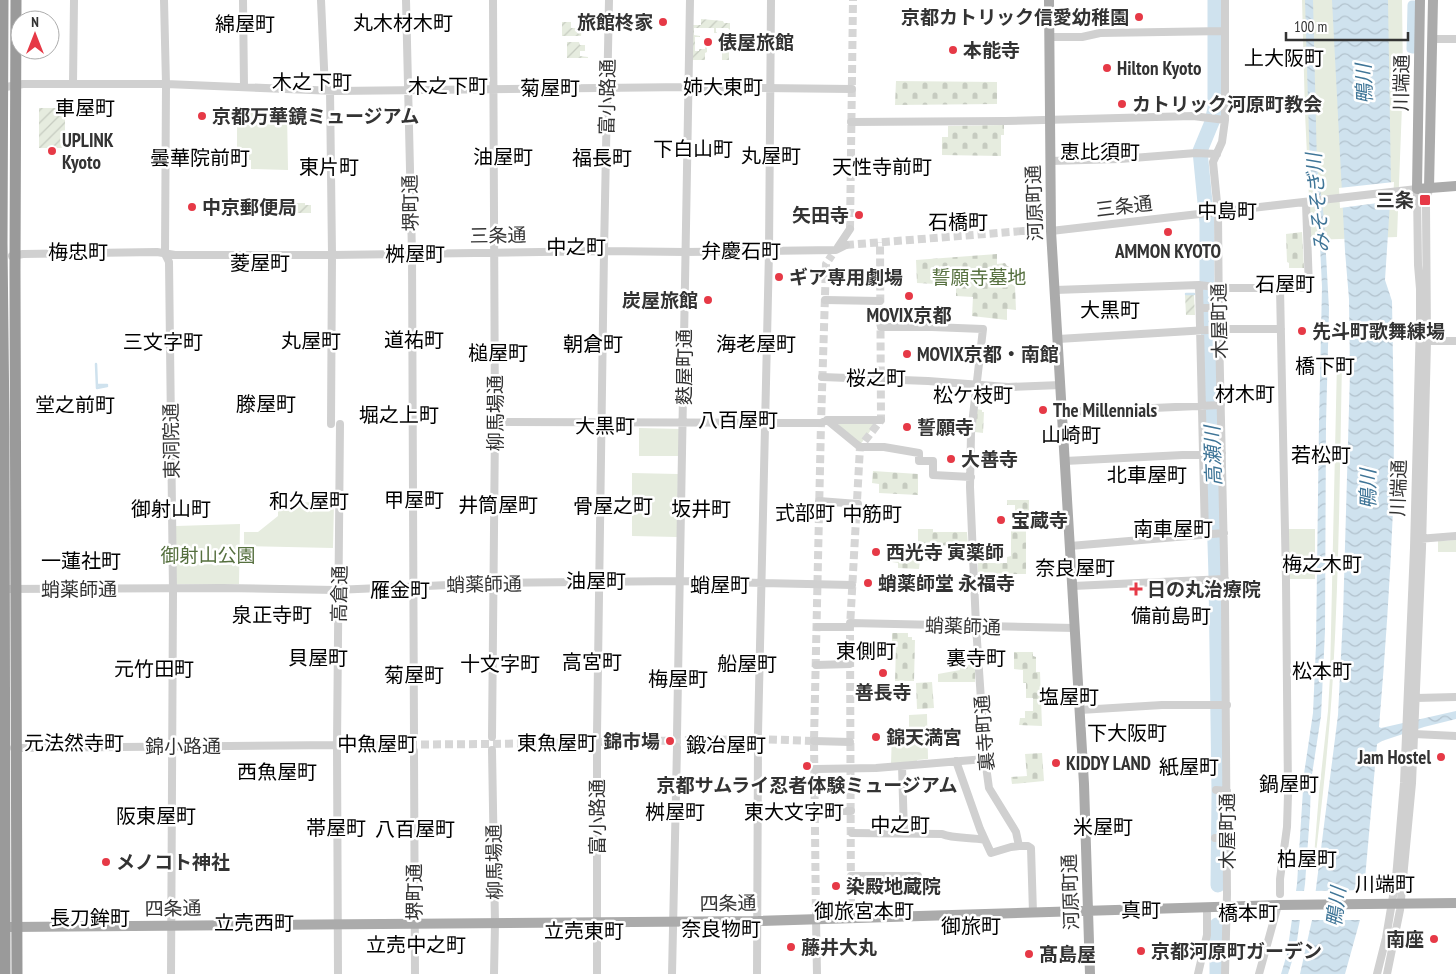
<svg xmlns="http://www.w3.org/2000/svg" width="1456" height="974" font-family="'PT Sans Narrow','Noto Sans JP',sans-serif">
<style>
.green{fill:#e6ecdf}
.cemetery{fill:url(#cemetery-stones)}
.garden{fill:url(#garden-furrows)}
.water{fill:url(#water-waves)}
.pier{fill:#fff}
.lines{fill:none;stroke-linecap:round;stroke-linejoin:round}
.stream{stroke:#cfe2ee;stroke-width:2.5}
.canal{stroke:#cfe2ee;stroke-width:9}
.river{stroke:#cfe2ee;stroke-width:15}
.minor-tunnel{stroke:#d6d6d6;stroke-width:8;stroke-dasharray:8 4;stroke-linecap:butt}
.minor{stroke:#d0d0d0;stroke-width:8}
.major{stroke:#ababab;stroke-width:10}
.highway{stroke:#9a9a9a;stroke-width:11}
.poi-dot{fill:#e63946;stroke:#fff;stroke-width:2}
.labels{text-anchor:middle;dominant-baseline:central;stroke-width:5;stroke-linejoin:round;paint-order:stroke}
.poi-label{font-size:19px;font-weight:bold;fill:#333;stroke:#fff;text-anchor:start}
.street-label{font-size:19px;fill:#333;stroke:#fff}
.park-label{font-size:19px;fill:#56703f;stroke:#fff}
.neighbourhood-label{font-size:20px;fill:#000;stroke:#fff}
.water-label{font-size:20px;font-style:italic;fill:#3f7597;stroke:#fff}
</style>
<defs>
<pattern id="cemetery-stones" width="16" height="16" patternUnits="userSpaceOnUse" patternTransform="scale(1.25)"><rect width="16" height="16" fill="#e6ecdf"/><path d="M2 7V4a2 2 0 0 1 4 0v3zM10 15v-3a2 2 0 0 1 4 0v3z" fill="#c6cbc0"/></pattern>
<pattern id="garden-furrows" width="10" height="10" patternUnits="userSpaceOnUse" patternTransform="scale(1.25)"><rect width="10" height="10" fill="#e6ecdf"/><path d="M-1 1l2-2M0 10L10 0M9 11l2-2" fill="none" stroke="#c6cbc0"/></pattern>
<pattern id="water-waves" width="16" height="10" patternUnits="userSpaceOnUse" patternTransform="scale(1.25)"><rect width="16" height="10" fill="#cfe2ee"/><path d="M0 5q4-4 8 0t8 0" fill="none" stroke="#b2c2cd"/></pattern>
</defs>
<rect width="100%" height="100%" fill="#fff"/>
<path class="green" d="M1302 0H1402L1403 79 1397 237 1311 240 1305 113Z
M241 111 287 112 288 170 251 169V160H237V114H241Z
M1337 361H1342C1340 466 1339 571 1333 676 1329 741 1322 805 1314 869H1313L1319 793 1328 711 1330 676Z
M837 423H876L860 445Z
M639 428 682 429V456H639Z
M632 473 678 474 677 537 632 536Z
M296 502 334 503 333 548 244 546V532H258L278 516V512L286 505 295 504Z
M240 524 239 584H176V526Z
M1287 529H1315V579H1287Z
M1456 540V552H1438V541Z
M927 714 928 759 917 760V762L891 764 892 732H894V728H909V715Z"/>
<path class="cemetery" d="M896 81 997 82V104L895 105Z
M1004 125V135H1001V156L942 155V137H948V126Z
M1302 232 1304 268H1289V263L1287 262 1286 234Z
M997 254V264L1005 263 1007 266H1012L1011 284 1015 286 1016 310 1007 309V320L972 316 973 297 956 296V285L917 283 916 260Z
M976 409 982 410V412H984L983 433 975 432Z
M873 471 918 474V495L879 493V484L872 483Z
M1007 500H1029V525H1026V574H978V563H1007V557L1011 556V531H1015V505H1007Z
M918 529H933V532H967L968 546 932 545 931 550 937 551 936 561 920 560 919 569 898 568V563L892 562 893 544H918Z
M892 633H908V637H912V640H915L914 681H895L896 647H892Z
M1014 652H1033V656L1036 657V672H1040L1042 726 1019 725 1020 718H1025V711H1033V698H1026V683H1023V670L1014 669Z
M975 664V682H938V674L960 670V666Z
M932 682 934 708 917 709 916 683Z
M1042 753 1044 781 1012 784 1011 777 1027 776 1025 754Z"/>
<path class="garden" d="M701 19 723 21 724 23H730V30L728 28H716V32L717 33H714V28H694V35L700 36V37H695V51H699V49H705V45H707V52L705 53V60H692L693 25H701Z
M562 22H571V28H582L581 36H562Z
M721 38H729V60H722V53H720Z
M567 42H579L580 45H585V51H580V56L588 57V58H567Z
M39 108H65V148H39Z
M292 203H305V205H311V213H292Z
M1185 295H1194L1195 315H1186Z"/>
<path class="water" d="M1305 0H1313L1317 166 1324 218 1329 309 1326 423 1325 631 1321 716 1311 781 1310 813 1305 884 1296 948 1288 974H1281L1287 954 1297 884 1304 774 1313 713 1316 645 1319 423 1322 287 1320 245 1310 169Z
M1332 0H1388L1391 187 1385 280 1392 301C1393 370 1395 441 1393 510 1390 583 1385 655 1379 727L1381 728 1456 711V719L1424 727 1382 741 1377 744 1364 890 1360 920 1345 974H1300L1312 920 1338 715 1343 616 1350 373 1349 299 1345 251Z"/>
<path class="pier" d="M1394 182 1393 201 1340 208 1339 188Z
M1367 890 1362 920H1309L1313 891Z
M1294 891H1306L1302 920H1290Z"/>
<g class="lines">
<path class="stream" d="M1186 294H1194
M96 364 97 388 107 386
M97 385H107"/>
<path class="canal" d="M1412 5H1414L1415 49H1411Z"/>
<path class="river" d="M1215 0V108L1212 122 1200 151 1207 223V282L1216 576 1219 793 1218 885
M1217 974V925"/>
<path class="minor-tunnel" d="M850 229 853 0
M846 245 1023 231
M337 745 492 744 758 739 814 741
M816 919 814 741 821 423 826 264 832 255
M851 919 850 627 860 447 881 420 880 242"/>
<path class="minor" d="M164 0 166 84 165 254 169 262 173 592 171 974
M243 0 244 87
M321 0 325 90
M406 0 412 254 414 736
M1225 0V120L1222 142 1213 162 1218 213 1219 330 1225 603 1227 894 1225 974
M1049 37H1082L1100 33 1225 31
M1432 39H1456
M73 84 74 0
M0 88 23 84H166L336 91 688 87 852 89
M330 90 332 255 331 424
M851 122 1005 121 1193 116 1225 120
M1050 161 1120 159 1196 153 1217 154
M1023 231H1032
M1051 231 1417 189 1418 265 1420 289V320L1414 548 1404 783 1396 878 1386 938 1377 974
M838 247 850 229
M12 256 23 254 157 252 175 255H332L604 251 685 252 836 250 846 245
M1199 285 1205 535
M1055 290 1199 285 1223 288H1309L1306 203
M825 300 880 301
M1200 308H1218
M881 327H932L983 329 971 433 970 487 976 626 985 759 989 788 1016 832 1019 846H1028L1031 848 1033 913
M1058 339 1224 329H1281
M1424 341H1456
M822 377 928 381 1008 387 1061 385
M1062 412 1221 405
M827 420H881
M495 422 821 423 827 420 860 447H884L919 453V461H933V475L971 477
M1065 461 1222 453
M819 501 858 504
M1418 539 1456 536
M1070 546 1224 533
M1073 586 1225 579
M0 589 223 588 335 590 494 583 680 581 852 585
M850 623 1075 628
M817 627H850
M816 665 850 664
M1416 698 1456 697
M1080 710 1162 705H1227
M758 734 769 251 771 0
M1414 734 1456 736
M677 735 690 0
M492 737 495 426 493 0
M814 741 850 742
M14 748 337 745
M492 750 495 923 494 974
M414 751 415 974
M956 761 980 829 985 840
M902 766 904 833
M815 769 876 768 985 759
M1216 790 1227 791
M815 811H851
M852 833 942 834C954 839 971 837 985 840L991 853 1011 847 1019 846
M1215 838 1227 839
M851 876H918
M1280 894V879L1287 827 1288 794 1286 581 1280 288
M816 919 817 974
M338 974 337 745 340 424
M597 974V734L604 251 609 0
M672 974 677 747
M757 974 758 745
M1198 974 1207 935V907
M1259 974 1278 905
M1387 974 1400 910 1412 783 1422 548 1427 341 1426 206 1429 188"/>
<path class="major" d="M1049 0 1051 231 1084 784 1090 974
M1420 0 1417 189 1456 186
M1429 188 1433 0
M10 927 758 921 1278 905 1456 903"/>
<path class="highway" d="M3 0 2 243 4 428 5 974
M16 0 15 270 17 974"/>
</g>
<g class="poi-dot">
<circle cx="1139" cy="17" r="5"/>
<circle cx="663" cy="22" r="5"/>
<circle cx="708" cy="42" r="5"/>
<circle cx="953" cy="50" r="5"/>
<circle cx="1107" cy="68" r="5"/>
<circle cx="1122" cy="104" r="5"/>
<circle cx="202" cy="116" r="5"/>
<circle cx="52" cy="151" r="5"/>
<rect x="1419" y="194" width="12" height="12" rx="2.5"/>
<circle cx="192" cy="207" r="5"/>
<circle cx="859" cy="215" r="5"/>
<circle cx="1168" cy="232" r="5"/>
<circle cx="779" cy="277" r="5"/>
<circle cx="909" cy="296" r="5"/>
<circle cx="708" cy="300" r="5"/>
<circle cx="1302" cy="331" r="5"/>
<circle cx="907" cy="354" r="5"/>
<circle cx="1043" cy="410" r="5"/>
<circle cx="907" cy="427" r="5"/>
<circle cx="951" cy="459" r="5"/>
<circle cx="1001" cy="520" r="5"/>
<circle cx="876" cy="552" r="5"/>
<circle cx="868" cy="583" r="5"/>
<path d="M1133.5 581.5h5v5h5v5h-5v5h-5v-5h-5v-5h5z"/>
<circle cx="883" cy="673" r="5"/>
<circle cx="876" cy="737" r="5"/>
<circle cx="670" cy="741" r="5"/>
<circle cx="1441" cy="757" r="5"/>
<circle cx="1056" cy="763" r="5"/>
<circle cx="807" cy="766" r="5"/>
<circle cx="106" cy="862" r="5"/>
<circle cx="836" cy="886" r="5"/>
<circle cx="1434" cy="939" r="5"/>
<circle cx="791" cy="947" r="5"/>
<circle cx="1141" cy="951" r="5"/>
<circle cx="1029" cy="954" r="5"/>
</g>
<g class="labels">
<g class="poi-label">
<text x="1129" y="17" text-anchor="end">京都カトリック信愛幼稚園</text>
<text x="653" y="22" text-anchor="end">旅館柊家</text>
<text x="718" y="42">俵屋旅館</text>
<text x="963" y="50">本能寺</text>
<text x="1117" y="68">Hilton Kyoto</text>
<text x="1132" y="104">カトリック河原町教会</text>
<text x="212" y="116">京都万華鏡ミュージアム</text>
<text x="62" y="140">UPLINK<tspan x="62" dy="22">Kyoto</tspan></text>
<text x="1414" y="200" text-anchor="end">三条</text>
<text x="202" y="207">中京郵便局</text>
<text x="849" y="215" text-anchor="end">矢田寺</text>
<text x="1168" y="251" text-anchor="middle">AMMON KYOTO</text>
<text x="789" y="277">ギア専用劇場</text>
<text x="698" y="300" text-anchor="end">炭屋旅館</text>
<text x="909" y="315" text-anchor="middle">MOVIX京都</text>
<text x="1312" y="331">先斗町歌舞練場</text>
<text x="917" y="354">MOVIX京都・南館</text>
<text x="1053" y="410">The Millennials</text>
<text x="917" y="427">誓願寺</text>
<text x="961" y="459">大善寺</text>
<text x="1011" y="520">宝蔵寺</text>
<text x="886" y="552">西光寺 寅薬師</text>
<text x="878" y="583">蛸薬師堂 永福寺</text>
<text x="1147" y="589">日の丸治療院</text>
<text x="883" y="692" text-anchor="middle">善長寺</text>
<text x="886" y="737">錦天満宮</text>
<text x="660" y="741" text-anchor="end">錦市場</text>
<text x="1431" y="757" text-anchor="end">Jam Hostel</text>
<text x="1066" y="763">KIDDY LAND</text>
<text x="807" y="785" text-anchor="middle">京都サムライ忍者体験ミュージアム</text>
<text x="116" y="862">メノコト神社</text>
<text x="846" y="886">染殿地蔵院</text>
<text x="1424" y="939" text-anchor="end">南座</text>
<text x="801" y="947">藤井大丸</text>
<text x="1151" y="951">京都河原町ガーデン</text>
<text x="1039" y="954">髙島屋</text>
</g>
<g class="street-label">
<text transform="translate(1401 83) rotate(-89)">川端通</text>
<text transform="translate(607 97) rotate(-89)">富小路通</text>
<text transform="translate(410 203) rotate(-91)">堺町通</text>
<text transform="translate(1034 203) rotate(-92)">河原町通</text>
<text transform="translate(1124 206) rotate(-7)">三条通</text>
<text transform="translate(498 235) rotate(-1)">三条通</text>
<text transform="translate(1219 321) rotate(-91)">木屋町通</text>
<text transform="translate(684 367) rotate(-90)">麩屋町通</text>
<text transform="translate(495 413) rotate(-90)">柳馬場通</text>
<text transform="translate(171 441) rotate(-91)">東洞院通</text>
<text transform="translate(1398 488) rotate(-88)">川端通</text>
<text transform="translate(484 584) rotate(-1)">蛸薬師通</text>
<text x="79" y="589">蛸薬師通</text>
<text transform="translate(339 594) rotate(-89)">高倉通</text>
<text transform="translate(963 626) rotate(2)">蛸薬師通</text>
<text transform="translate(984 733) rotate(-94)">裏寺町通</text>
<text x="183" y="746">錦小路通</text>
<text transform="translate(597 817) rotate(-90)">富小路通</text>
<text transform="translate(1227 831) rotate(-90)">木屋町通</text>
<text transform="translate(494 862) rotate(-91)">柳馬場通</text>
<text transform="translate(414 892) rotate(-90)">堺町通</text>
<text transform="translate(1070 892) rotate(-92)">河原町通</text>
<text transform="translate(728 903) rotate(-1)">四条通</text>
<text transform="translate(173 908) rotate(-1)">四条通</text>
</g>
<g class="park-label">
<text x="979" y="277">誓願寺墓地</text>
<text x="208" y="555">御射山公園</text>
</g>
<g class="neighbourhood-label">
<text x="403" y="23">丸木材木町</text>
<text x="245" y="24">綿屋町</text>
<text x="1284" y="58">上大阪町</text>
<text x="312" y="82">木之下町</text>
<text x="448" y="86">木之下町</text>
<text x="723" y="87">姉大東町</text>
<text x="550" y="88">菊屋町</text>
<text x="85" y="108">車屋町</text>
<text x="693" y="149">下白山町</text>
<text x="1100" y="152">恵比須町</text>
<text x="771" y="156">丸屋町</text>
<text x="503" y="157">油屋町</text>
<text x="200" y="158">曇華院前町</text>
<text x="602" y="158">福長町</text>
<text x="329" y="167">東片町</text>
<text x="882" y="167">天性寺前町</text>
<text x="1227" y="211">中島町</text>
<text x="958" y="222">石橋町</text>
<text x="576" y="247">中之町</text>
<text x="741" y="251">弁慶石町</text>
<text x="78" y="252">梅忠町</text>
<text x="415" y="254">桝屋町</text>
<text x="260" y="263">菱屋町</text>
<text x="1285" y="284">石屋町</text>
<text x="1110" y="310">大黒町</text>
<text x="414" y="340">道祐町</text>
<text x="311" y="341">丸屋町</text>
<text x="163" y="342">三文字町</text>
<text x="593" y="344">朝倉町</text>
<text x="756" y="344">海老屋町</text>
<text x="498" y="353">槌屋町</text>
<text x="1325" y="366">橋下町</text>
<text x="876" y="378">桜之町</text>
<text x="1245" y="394">材木町</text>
<text x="973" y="395">松ケ枝町</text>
<text x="266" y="404">滕屋町</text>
<text x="75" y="405">堂之前町</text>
<text x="399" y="415">堀之上町</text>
<text x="738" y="420">八百屋町</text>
<text x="605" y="426">大黒町</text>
<text x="1071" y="435">山崎町</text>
<text x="1321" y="455">若松町</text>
<text x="1147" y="475">北車屋町</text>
<text x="414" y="500">甲屋町</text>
<text x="309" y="501">和久屋町</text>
<text x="498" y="505">井筒屋町</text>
<text x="613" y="506">骨屋之町</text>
<text x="171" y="509">御射山町</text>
<text x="701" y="509">坂井町</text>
<text x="805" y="513">式部町</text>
<text x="872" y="514">中筋町</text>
<text x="1173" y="529">南車屋町</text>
<text x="81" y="561">一蓮社町</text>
<text x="1322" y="564">梅之木町</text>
<text x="1075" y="568">奈良屋町</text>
<text x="596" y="581">油屋町</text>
<text x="720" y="585">蛸屋町</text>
<text x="400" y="590">雁金町</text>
<text x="272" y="615">泉正寺町</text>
<text x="1171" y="616">備前島町</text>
<text x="866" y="651">東側町</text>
<text x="318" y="658">貝屋町</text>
<text x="976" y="658">裏寺町</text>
<text x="592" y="662">高宮町</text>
<text x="500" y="664">十文字町</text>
<text x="747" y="664">船屋町</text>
<text x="154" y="669">元竹田町</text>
<text x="1322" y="671">松本町</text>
<text x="414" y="675">菊屋町</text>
<text x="678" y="679">梅屋町</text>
<text x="1069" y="697">塩屋町</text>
<text x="1127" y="733">下大阪町</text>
<text x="74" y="743">元法然寺町</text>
<text x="557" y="743">東魚屋町</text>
<text x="377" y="744">中魚屋町</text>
<text x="726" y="745">鍛冶屋町</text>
<text x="1189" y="767">紙屋町</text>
<text x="277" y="772">西魚屋町</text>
<text x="1289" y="784">鍋屋町</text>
<text x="675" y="812">桝屋町</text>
<text x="794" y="812">東大文字町</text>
<text x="156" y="816">阪東屋町</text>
<text x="900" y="825">中之町</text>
<text x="1103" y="827">米屋町</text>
<text x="336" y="828">帯屋町</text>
<text x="415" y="829">八百屋町</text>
<text x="1307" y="859">柏屋町</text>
<text x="1385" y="884">川端町</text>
<text x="1141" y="910">真町</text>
<text x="864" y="911">御旅宮本町</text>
<text x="1248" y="913">橋本町</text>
<text x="90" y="918">長刀鉾町</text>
<text x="254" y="923">立売西町</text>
<text x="971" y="926">御旅町</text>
<text x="721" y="929">奈良物町</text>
<text x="584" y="931">立売東町</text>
<text x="416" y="945">立売中之町</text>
</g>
<g class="water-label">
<text transform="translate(1364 84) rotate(-92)">鴨川</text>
<text transform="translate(1318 203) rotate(-95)">みそそぎ川</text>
<text transform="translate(1213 456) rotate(-92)">高瀬川</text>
<text transform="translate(1368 489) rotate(-90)">鴨川</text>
<text transform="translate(1336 907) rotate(-83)">鴨川</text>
</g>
</g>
<g transform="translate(35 35)"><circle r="24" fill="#ffffff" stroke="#adadad"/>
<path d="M0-4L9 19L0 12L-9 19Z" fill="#e63946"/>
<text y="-8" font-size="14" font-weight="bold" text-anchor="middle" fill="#333333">N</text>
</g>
<path d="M1286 32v8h122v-8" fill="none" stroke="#333333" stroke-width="2.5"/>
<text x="1294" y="32" font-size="15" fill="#333333" stroke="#ffffff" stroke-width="4" paint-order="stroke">100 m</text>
</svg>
